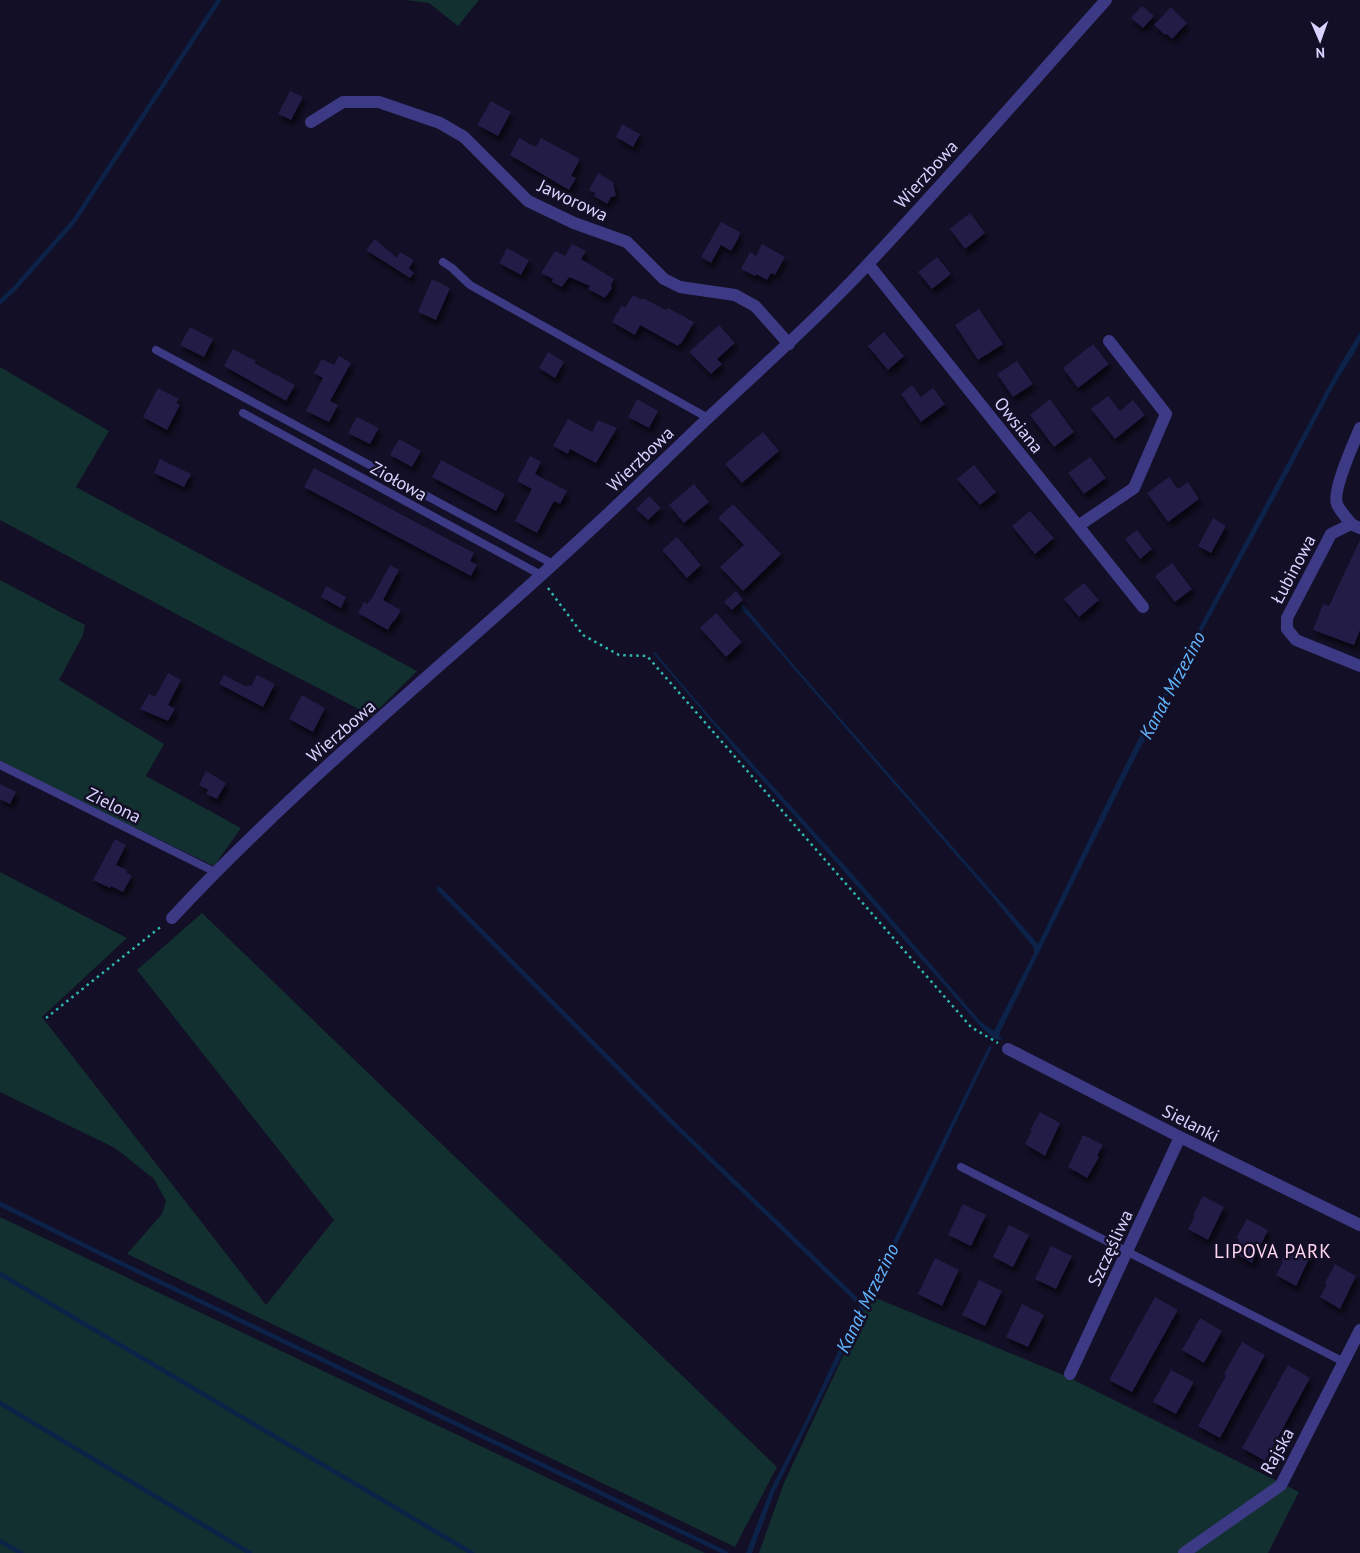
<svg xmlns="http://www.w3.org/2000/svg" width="1360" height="1553" font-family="'PT Sans',sans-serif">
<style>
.green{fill:#12302f}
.water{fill:#0c2248}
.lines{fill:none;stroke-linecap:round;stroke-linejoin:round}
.stream{stroke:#0c2248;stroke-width:4.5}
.building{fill:#241b47;filter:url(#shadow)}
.path{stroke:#2fb8b0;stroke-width:2.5;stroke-dasharray:2.5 4;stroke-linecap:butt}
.lane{stroke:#3d3a85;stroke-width:8}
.street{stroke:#3d3a85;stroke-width:12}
.labels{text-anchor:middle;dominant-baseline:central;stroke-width:5;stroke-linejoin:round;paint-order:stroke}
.street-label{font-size:18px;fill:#d9d4ff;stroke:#130f26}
.water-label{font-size:19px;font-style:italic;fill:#62b6ff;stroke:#130f26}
.neighbourhood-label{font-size:19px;letter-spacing:1px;fill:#ffd6f0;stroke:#130f26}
</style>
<defs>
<filter id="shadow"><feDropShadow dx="3" dy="5.5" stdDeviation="2.5" flood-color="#0009"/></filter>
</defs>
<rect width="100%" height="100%" fill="#130f26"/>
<path class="green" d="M406 0H479L458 26 429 3Z
M0 367 109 431 76 487 417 671 372 716 197 625 0 520Z
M0 580 85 625 83 635 59 680 164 744 146 776 241 828 214 866 0 762Z
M0 872 127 938 42 1017 266 1305 334 1220 137 970 202 913 777 1467 735 1547 127 1254 162 1214 166 1201 154 1179 115 1148 0 1092Z
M0 1217 705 1553H0Z
M871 1296 1066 1376 1299 1492 1268 1553H759L784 1483Z"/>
<path class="water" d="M1360 332V341L1356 350 1333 387 1279 490 1181 670V673L1178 675 1128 772 1000 1032 999 1037 1002 1038 1001 1040 994 1039 981 1027 818 842 738 753 653 653 654 651 706 712 856 878 981 1022 994 1031 1034 953V948L989 893 740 607 743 604 791 662 1038 944 1108 800 1145 726 1174 675V668L1184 656 1340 365Z
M989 1046 992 1047 990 1051 923 1191 774 1493 752 1553H746L770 1491 807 1418 862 1301H864Z"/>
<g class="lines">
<path class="stream" d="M0 302 15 288 74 221 219 0
M439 889 674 1124 863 1306
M0 1204 112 1259 726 1553
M0 1274 472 1553
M0 1403 250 1553
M0 1541 21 1553"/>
</g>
<path class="building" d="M1142 6 1154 16 1143 28 1131 18Z
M1171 7 1187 23 1172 39 1167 34 1165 35 1154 25Z
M290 91 303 97 291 120 278 114Z
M491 101 511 112 498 136 477 125Z
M622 124 640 134 633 147 616 137Z
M519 138 536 147 541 138 580 159 571 176 576 178 569 190 510 155Z
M598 173 613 182 616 196 611 197 607 204 594 196 595 193 589 190Z
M970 213 985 233 965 249 950 229Z
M721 222 740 232 739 237 731 251 721 245 711 263 701 257Z
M375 239 397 258 400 252 414 260 409 268 414 273 410 278 366 250Z
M572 244 586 251 581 259 614 279 611 285 612 288 605 298 588 289 590 286 569 277 562 287 552 282 553 279 541 273 555 251 565 256Z
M762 244 785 257 775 275 771 273 767 280 756 274 755 276 741 269 750 252 756 256Z
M507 248 529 260 521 275 499 263Z
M937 257 951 274 932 289 918 272Z
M432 279 450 288 436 320 418 312Z
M633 295 642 300 643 298 666 310 668 308 694 322 681 344 680 343 678 346 640 325 635 335 612 322 622 305 625 308Z
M979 309 1003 344 978 360 955 325Z
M719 325 735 343 717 359 722 364 711 374 689 352Z
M190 327 213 339 204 357 180 345Z
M884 332 904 356 888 370 868 346Z
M1093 344 1109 364 1078 388 1063 368Z
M233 349 256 361 254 363 295 385 286 401 224 366Z
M548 352 564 362 555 378 539 368Z
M339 356 351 363 330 401 338 405 329 422 306 411 323 378 314 373 322 359 334 365Z
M1017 361 1033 384 1013 397 997 374Z
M912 385 921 397 933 388 945 404 921 422 901 394Z
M158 388 179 399 176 403 180 405 167 430 143 417Z
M1108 396 1120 411 1133 400 1145 415 1115 439 1091 409Z
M637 399 658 411 649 428 628 417Z
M1050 399 1074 432 1054 447 1030 415Z
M357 417 379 428 370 444 348 433Z
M568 419 592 432 598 420 617 428 596 463 570 449 568 454 553 446Z
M763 432 779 451 742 483 725 464Z
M399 439 421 451 412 467 390 455Z
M530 456 541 462 535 474 567 491 560 504 554 501 537 533 515 521 532 489 517 481Z
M1090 457 1106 478 1084 494 1068 473Z
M160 459 191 474 184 487 154 473Z
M441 460 505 494 496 511 432 477Z
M974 465 996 492 980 505 957 479Z
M314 468 474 553 470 561 477 565 471 576 304 487Z
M1169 477 1178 489 1188 482 1199 499 1168 522 1147 493Z
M694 484 709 502 684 523 669 505Z
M649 496 661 508 648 520 636 509Z
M733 504 781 554 743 591 720 567 744 545 718 518Z
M1030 511 1054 538 1035 554 1012 526Z
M1213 518 1226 526 1211 553 1198 546Z
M1137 530 1152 549 1140 559 1125 539Z
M677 537 701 565 687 578 662 550Z
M1360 540V630L1354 645 1313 630 1323 604 1329 606Z
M1172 563 1192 589 1175 602 1155 576Z
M390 565 399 570 383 600 401 610 394 622 393 621 388 630 358 613 364 602 367 604 372 598Z
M1084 583 1099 600 1079 617 1064 599Z
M326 586 346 597 341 608 321 597Z
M736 591 743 600 732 610 724 602Z
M716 613 742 642 726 657 700 628Z
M168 673 181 680 168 705 175 709 168 721 140 709 149 694 155 697Z
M224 675 247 687 248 685 251 686 257 675 275 684 263 707 219 684Z
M302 695 325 708 313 732 289 719Z
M206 771 226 783 217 799 206 794 208 790 199 785Z
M0 784 16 792 10 804 0 799Z
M115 839 126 845 116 865 127 870 126 872 132 876 123 892 111 886 110 888 93 880Z
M1040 1112 1060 1123 1045 1156 1025 1144 1032 1131 1030 1130Z
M1083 1135 1103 1145 1097 1156 1099 1157 1087 1178 1068 1167Z
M1203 1196 1224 1207 1208 1240 1188 1229 1195 1216 1193 1215Z
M963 1204 986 1215 971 1246 948 1235Z
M1247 1219 1268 1230 1252 1263 1232 1252 1239 1239 1236 1238Z
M1009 1225 1029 1235 1013 1267 993 1257Z
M1291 1242 1312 1253 1296 1286 1276 1275 1283 1262 1281 1261Z
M1051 1246 1072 1256 1056 1289 1035 1279Z
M935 1258 959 1270 942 1306 918 1294Z
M1335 1264 1356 1276 1340 1309 1320 1297 1327 1284 1325 1283Z
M979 1280 1002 1291 985 1326 962 1315Z
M1155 1297 1178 1310 1132 1392 1109 1380Z
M1022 1304 1044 1315 1028 1347 1006 1337Z
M1200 1318 1222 1331 1204 1363 1182 1350Z
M1242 1342 1265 1355 1220 1438 1198 1426 1226 1376 1224 1374Z
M1288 1365 1310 1378 1265 1461 1242 1448Z
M1171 1370 1194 1382 1176 1414 1153 1402Z"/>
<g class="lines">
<path class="path" d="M548 588 583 635 619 655 647 656 971 1027 998 1043
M46 1018 163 925"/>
<path class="lane" d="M443 262 452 268 470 285 708 418
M156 350 553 564
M243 413 541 575
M0 765 215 872
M961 1167 1344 1362"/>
<path class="street" d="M311 122 343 102H379L440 123 464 137 528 201 574 223 627 242 664 279 680 287 735 295 755 306 789 344
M868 264 1143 607
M1351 524C1347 518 1340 511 1337 504 1332 490 1354 443 1360 428
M1078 526 1134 488 1166 414 1109 341
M1360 528 1351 524 1331 534 1287 618V629L1296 640 1360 666
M172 918C304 776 456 656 597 524 634 490 670 454 707 419 761 368 817 319 868 264 949 178 1027 88 1106 0
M1008 1049 1180 1137 1360 1225
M1070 1374 1180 1137
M1184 1553 1281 1485 1360 1330"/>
</g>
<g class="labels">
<g class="street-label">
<text transform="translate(926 174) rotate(-48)">Wierzbowa</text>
<text transform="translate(573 200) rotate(25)">Jaworowa</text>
<text transform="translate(1019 425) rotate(51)">Owsiana</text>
<text transform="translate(640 459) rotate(-44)">Wierzbowa</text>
<text transform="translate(399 481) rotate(29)">Ziołowa</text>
<text transform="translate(1293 569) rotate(-62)">Łubinowa</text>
<text transform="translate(341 731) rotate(-41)">Wierzbowa</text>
<text transform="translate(114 805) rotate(26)">Zielona</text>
<text transform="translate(1191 1123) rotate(27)">Sielanki</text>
<text transform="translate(1110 1248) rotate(-65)">Szczęśliwa</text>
<text transform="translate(1277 1451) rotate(-61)">Rajska</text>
</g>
<g class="water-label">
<text transform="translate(1172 685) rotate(-62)">Kanał Mrzezino</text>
<text transform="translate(867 1298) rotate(-64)">Kanał Mrzezino</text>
</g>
<g class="neighbourhood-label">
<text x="1273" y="1251">LIPOVA PARK</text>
</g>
</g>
<g transform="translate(1320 40) rotate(178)" stroke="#130f26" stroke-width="4" paint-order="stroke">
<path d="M0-4L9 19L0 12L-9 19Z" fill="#d9d4ff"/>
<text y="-8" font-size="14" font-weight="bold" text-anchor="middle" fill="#d9d4ff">N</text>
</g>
</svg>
